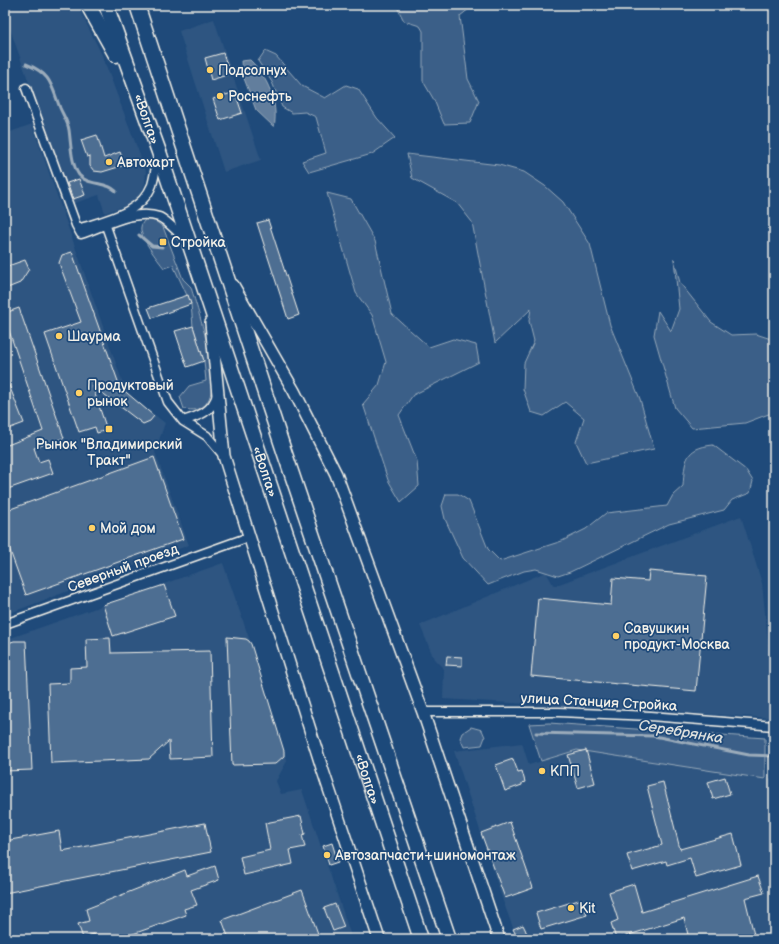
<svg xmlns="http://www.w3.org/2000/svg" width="779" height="944" font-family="'Balsamiq Sans',sans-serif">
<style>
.built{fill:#2d5581}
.green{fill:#3a5f88;stroke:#97a8b8}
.water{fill:#627e9d;stroke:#9cacbb}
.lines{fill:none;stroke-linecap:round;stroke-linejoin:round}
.stream{stroke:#9cacbb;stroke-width:3}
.building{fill:#4d6e92;stroke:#f4f1e8}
.street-casing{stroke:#f4f1e8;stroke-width:11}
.secondary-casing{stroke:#f4f1e8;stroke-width:14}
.highway-casing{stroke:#f4f1e8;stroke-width:17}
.street{stroke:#1f4a7a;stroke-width:8}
.secondary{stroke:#1f4a7a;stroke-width:11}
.highway{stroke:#1f4a7a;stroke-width:14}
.poi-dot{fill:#ffd166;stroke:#1f4a7a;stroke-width:1.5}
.labels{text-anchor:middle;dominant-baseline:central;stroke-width:3.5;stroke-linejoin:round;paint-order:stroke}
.poi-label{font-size:14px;fill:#f4f1e8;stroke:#1f4a7a;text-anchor:start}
.street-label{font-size:14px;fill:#f4f1e8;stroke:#1f4a7a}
.water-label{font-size:15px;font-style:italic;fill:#dee0dd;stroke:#1f4a7a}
</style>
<rect width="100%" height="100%" fill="#1f4a7a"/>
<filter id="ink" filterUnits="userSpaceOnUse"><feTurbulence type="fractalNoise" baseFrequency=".025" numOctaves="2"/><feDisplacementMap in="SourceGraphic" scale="8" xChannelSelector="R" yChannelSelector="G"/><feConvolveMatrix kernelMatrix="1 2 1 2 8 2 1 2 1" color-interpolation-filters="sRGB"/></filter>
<g filter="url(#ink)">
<path class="built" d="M5 5H77L102 55 146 171 145 183 141 194 133 203 105 213 99 195 72 204 5 15Z
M214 19 261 160 224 172 179 31Z
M32 124 126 392 165 423 155 452 189 545 5 615V134Z
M741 516 762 583 774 702V718L443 699 444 669 434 659 420 625 546 572 554 586Z
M223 563 251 644 287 761 276 781 281 794 302 790 352 939H5V640Z
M522 743 529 765 577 750 774 779V939H517L503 901 454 751Z"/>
<path class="green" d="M396 5H474L460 16 468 79 479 101 470 123 444 124 434 100 423 81V31L420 26 404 21Z
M265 51 276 56 302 86 325 98 346 85 358 89 377 118 395 138 372 154 309 172 302 161 326 153 316 117 305 112 292 113 282 107 272 82 258 61Z
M407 154 499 165 524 172 545 186 563 202 590 244 610 325 640 399 654 449 586 463 576 442 584 418 565 402 544 416 531 412 523 389 524 363 534 341 529 321 531 309 495 343 472 222 457 203 412 178Z
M327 193 351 199 375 241 392 314 429 347 453 339 476 345 479 362 413 395 399 415 417 461 419 486 401 502 388 480 363 404 379 385 386 362 372 315 356 293Z
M146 219 154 220 163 227 183 279 191 287C197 311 239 421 184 409L180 397 189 386 206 381 204 361 193 326 191 304 173 265 164 268C158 260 139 237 141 227 141 224 144 221 146 219Z
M674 259 680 283 711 322 731 335 756 334 774 340V412L745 423 692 428 675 408 654 335 658 311 671 331 679 309Z
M713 445 746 470 753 481 750 493 732 500 724 510 669 524 570 572 558 576 536 569 524 571 488 585 463 558 445 519 442 506 446 494H458L469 501 488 549 500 561 562 541 586 529 606 513 667 506 673 495 683 486C685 461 684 448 713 445Z
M549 723 765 738V779L577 750 541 761 529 724Z
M471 727 482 730 485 737 482 745 464 747 460 738 462 733Z"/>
<path class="water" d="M250 60C267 76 279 103 274 127L256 110 242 73 241 61Z"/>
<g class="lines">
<path class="stream" d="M26 64C51 74 51 84 60 108 63 115 68 122 69 130 71 144 71 164 79 175 88 186 106 181 116 191
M139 235 152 246 162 247
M536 733 654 736 749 755 774 756"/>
</g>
<path class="building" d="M223 53 230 74 211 80 205 58Z
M235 92 242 113 220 120 213 99Z
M97 135 104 158 120 152 125 165 102 172 94 171 90 166V156L87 157 81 140Z
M79 179 85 195 73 199 67 183Z
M268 220 299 315 288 319 257 223Z
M72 252 120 387 154 416 150 421 143 424 92 385 107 430 97 433 95 427 79 432 45 334 81 322 59 263 62 255Z
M25 260 29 269 20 283 5 289V267Z
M188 295 191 304 152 318 148 308Z
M19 308 64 438 34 448 39 462 48 459 53 473 5 490V446L43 431 5 319V313Z
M193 326 204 361 187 367 175 331Z
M5 375 24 423 5 430Z
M154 457 183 539 26 595 5 537V511Z
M649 571 707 576 696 691 531 676 538 598 611 605 613 578 648 581Z
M164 585 175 616 113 636 103 605Z
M227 637 246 639 249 641 251 644 284 751V756L275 764 232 765Z
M110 638 111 653 210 651 213 757 170 759 169 741 149 759 51 763 48 684 70 683V668L87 667 86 639Z
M14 641H26L32 770 5 771V644Z
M447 656 462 657V666L446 665Z
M586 750 595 783 578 788 568 755Z
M513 759 518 772 522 771 525 782 522 783V785L505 791 496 765Z
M725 777 730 794 713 799 708 782Z
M663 782 680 849 733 834 741 865 696 878 690 858 667 865 666 861 632 871 627 855 662 845 647 786Z
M301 816 305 834 302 835 305 847 290 850 293 864 244 875 240 857 270 850 265 823Z
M510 822 533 888 505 898 481 833Z
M205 823 211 852 5 893V841L59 831 62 851Z
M332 843 338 862 329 865 323 846Z
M215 866 219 880 191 890 197 905 184 909 186 915 119 939H110L109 936 96 939 94 934 83 938 78 924 89 921 86 909 185 870 187 876Z
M758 876 764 893 745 898 755 939H689L684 918 616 939 611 923 618 920 609 892 634 884 642 912Z
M302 890 320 939H229L222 920Z
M582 899 587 915 541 929 536 913Z
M335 904 344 927 333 931 324 908Z
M523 925 525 929 529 939H518L513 929Z"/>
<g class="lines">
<defs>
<path id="street" d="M26 88 76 225 81 234C103 227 135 208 159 217 167 220 180 235 187 241
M106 226 168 402 183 421 207 436 223 455
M78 229C104 220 141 214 152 185 155 175 156 165 158 155
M183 421C199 416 212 412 217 395
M5 624 249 537
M423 712H559L650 716 774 726"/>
<path id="secondary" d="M233 285 294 391 336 474 423 712 499 939
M211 323 224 456 323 771 379 939"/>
<g id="highway">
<path d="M88 5 116 55"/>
<path id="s1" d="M106 5 159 152 421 939"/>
<path d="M137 5 285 454 449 939"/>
</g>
</defs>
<use href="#street" class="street-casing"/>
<use href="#secondary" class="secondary-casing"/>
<use href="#highway" class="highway-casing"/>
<use href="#street" class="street"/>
<use href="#secondary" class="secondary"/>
<use href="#highway" class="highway"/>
</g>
</g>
<g class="poi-dot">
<circle cx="210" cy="70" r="4"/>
<circle cx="220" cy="96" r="4"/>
<circle cx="109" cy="162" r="4"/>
<rect x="159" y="238" width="8" height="8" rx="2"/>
<circle cx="59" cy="336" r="4"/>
<circle cx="79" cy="393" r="4"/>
<rect x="105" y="425" width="8" height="8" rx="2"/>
<circle cx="92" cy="528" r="4"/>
<circle cx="616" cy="636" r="4"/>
<circle cx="542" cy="771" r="4"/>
<circle cx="327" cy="855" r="4"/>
<circle cx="571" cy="908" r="4"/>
</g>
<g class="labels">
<g class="poi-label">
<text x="218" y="70">Подсолнух</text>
<text x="228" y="96">Роснефть</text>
<text x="117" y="162">Автохарт</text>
<text x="171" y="242">Стройка</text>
<text x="67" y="336">Шаурма</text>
<text x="87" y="385">Продуктовый<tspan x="87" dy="16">рынок</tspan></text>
<text x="109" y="444" text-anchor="middle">Рынок "Владимирский<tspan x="109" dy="16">Тракт"</tspan></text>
<text x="100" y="528">Мой дом</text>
<text x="624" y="628">Савушкин<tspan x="624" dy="16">продукт-Москва</tspan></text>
<text x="550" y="771">КПП</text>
<text x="335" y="855">Автозапчасти+шиномонтаж</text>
<text x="579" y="908">Kit</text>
</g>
<g class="street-label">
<text stroke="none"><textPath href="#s1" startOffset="121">«Волга»</textPath></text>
<text stroke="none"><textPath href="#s1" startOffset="493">«Волга»</textPath></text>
<text transform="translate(123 568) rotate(-20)">Северный проезд</text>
<text transform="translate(599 702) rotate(3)">улица Станция Стройка</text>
<text stroke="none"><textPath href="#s1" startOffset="817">«Волга»</textPath></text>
</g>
<g class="water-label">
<text transform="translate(681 732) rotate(9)">Серебрянка</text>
</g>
</g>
<rect width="779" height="944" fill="none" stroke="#1f4a7a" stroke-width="20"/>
<rect x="10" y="10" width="759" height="924" fill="none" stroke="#f4f1e8" stroke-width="1.5" filter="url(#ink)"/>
</svg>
